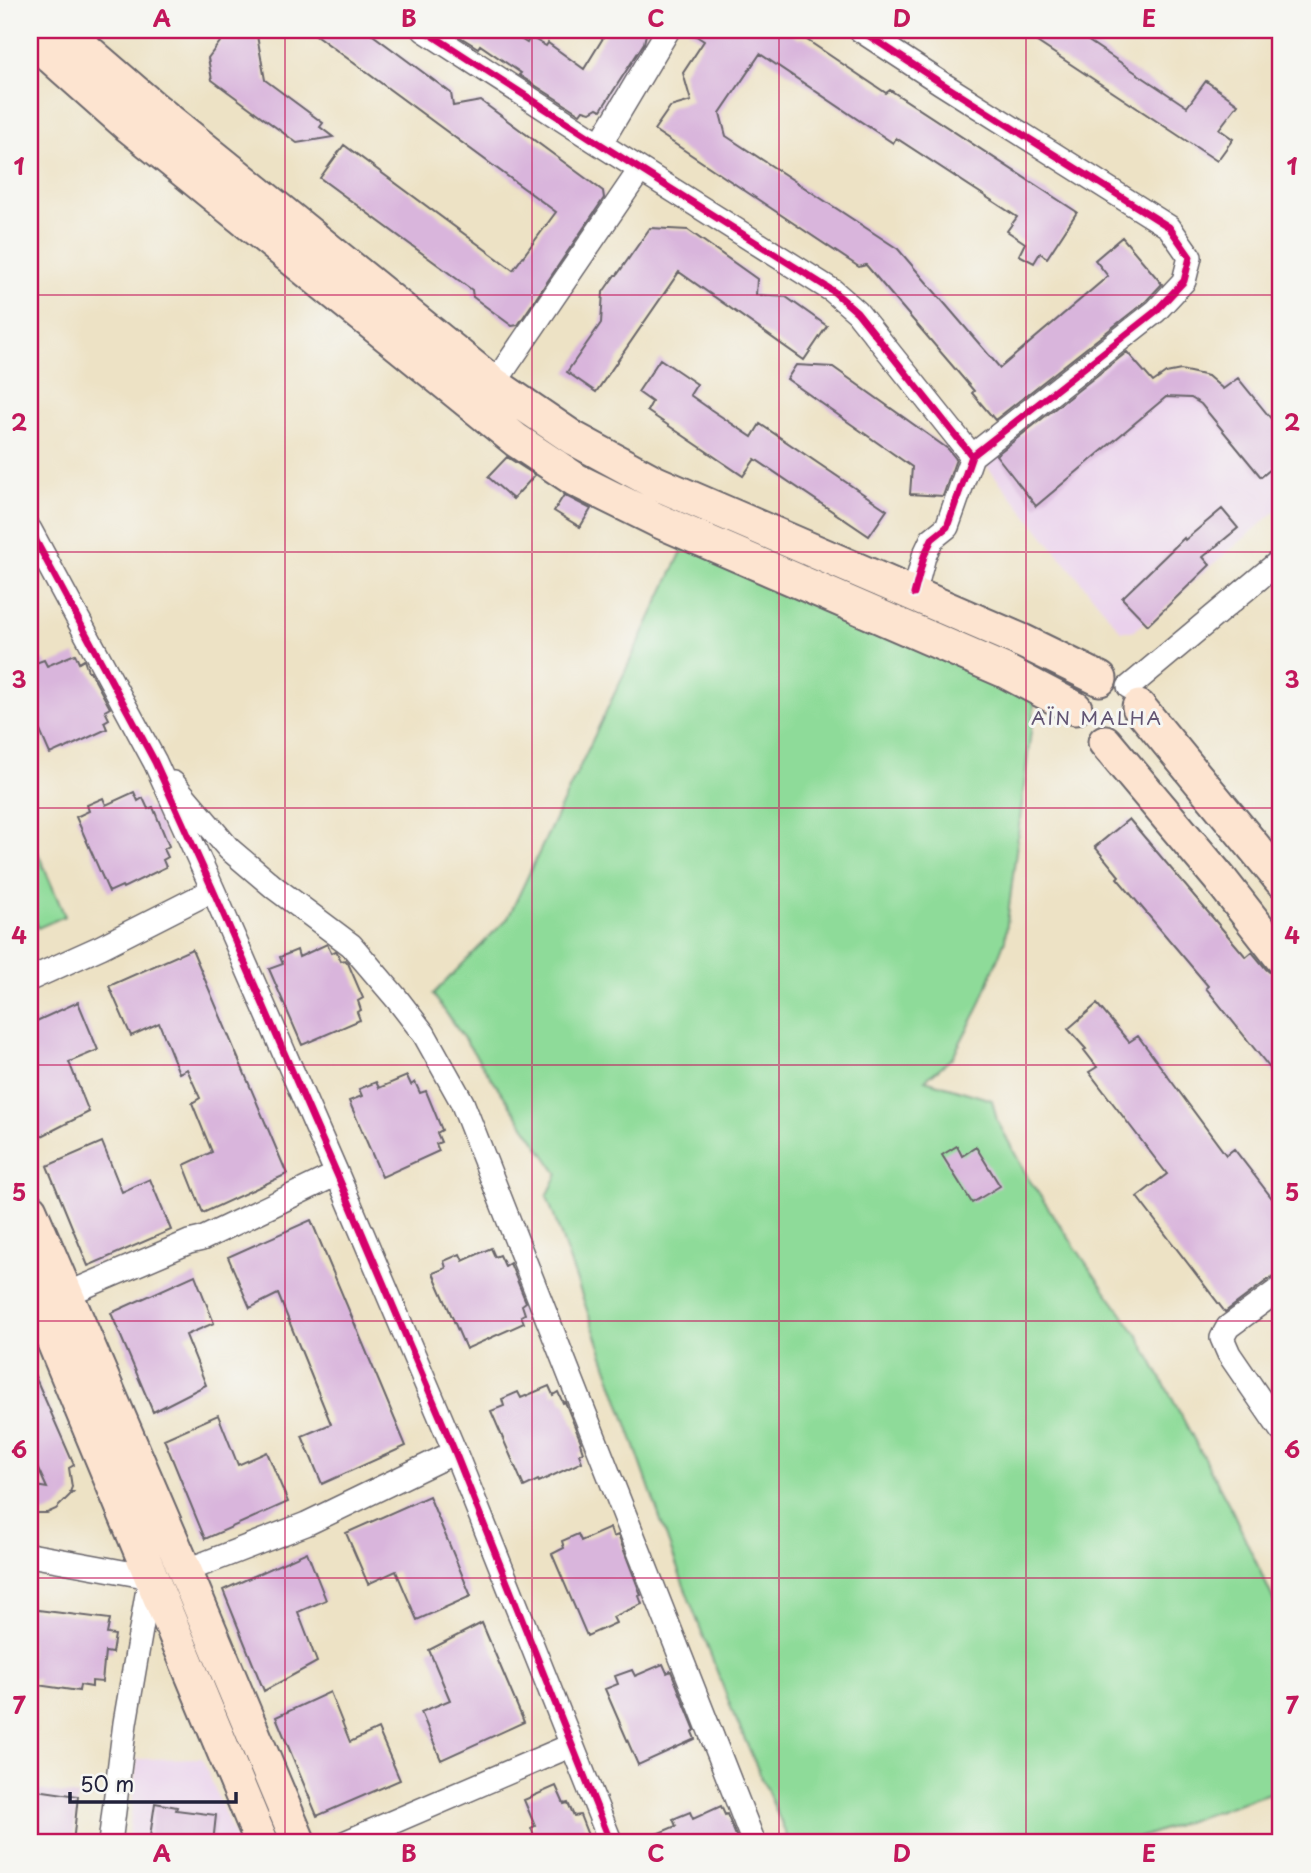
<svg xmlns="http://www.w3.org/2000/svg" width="1311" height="1873" font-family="'Playpen Sans',sans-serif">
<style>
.built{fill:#ead1ec}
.green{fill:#8edb99;stroke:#587e6a;stroke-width:2}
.building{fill:#d9b5dc}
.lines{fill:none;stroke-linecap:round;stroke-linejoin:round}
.street-casing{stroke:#69656b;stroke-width:26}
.secondary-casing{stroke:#69656b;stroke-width:37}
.street{stroke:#fff;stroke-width:23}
.secondary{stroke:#fde4d0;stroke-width:33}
.cycleway-casing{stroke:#f6f6f2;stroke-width:11}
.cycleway{stroke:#d6006c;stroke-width:7}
.grid{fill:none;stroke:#c2185b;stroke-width:2;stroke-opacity:0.55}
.labels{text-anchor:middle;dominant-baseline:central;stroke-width:6;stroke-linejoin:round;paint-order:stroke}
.neighbourhood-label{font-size:19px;letter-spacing:2px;fill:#625573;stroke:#f6f6f2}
.neatline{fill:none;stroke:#c2185b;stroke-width:2.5}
.grid-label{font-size:23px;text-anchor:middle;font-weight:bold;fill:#c2185b}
</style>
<rect width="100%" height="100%" fill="#f6f6f2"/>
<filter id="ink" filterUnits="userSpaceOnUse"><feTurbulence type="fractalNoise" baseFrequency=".0143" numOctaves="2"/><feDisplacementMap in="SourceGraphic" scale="14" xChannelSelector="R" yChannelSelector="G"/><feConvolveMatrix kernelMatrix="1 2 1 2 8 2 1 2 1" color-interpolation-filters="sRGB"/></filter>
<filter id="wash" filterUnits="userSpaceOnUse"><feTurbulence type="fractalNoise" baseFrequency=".00686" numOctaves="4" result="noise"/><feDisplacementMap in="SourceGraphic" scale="28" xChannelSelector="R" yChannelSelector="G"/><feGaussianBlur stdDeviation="1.57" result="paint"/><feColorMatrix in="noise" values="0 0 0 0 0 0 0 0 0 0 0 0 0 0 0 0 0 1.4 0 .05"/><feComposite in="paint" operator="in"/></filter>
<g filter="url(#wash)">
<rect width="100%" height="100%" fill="#ede2c5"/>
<path class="built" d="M1124 350 1153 381 1166 373 1181 370 1208 376 1223 389 1238 378 1281 431V507L1134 631H1121L985 464Z
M202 1758 237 1843H128L137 1759Z"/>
<path class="green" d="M685 545 1035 698 1005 940 978 1009 952 1058 925 1080 992 1100 997 1120 1028 1178 1099 1282 1139 1337 1232 1510 1281 1616V1789L1124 1843H790L732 1710 682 1581 547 1196 558 1174 433 994 508 918Z
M30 835 65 916 38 928 30 909Z"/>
<g id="blocks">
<path class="building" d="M229 30H256L265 80 323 123 320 127 333 137 297 143 212 80 208 58Z
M309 30H366L451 93 453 106 481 101 603 191 604 198 518 325 512 326 473 297 472 290 320 178 344 145 513 270 556 212Z
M449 30H506L527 43 530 37 546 46 548 43 584 69 608 30H647L644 43 601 110 597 108 590 112 583 110 580 114 519 75 521 73 480 45 478 48Z
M687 30H784L799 39 804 38 886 93 890 90 1077 212 1047 258 1040 253 1034 263 1019 255 1025 243 1007 231 1017 217 896 138 893 143 760 54 720 113 726 136 898 249 1000 368 1108 276 1095 260 1122 237 1162 284 1146 301 995 420 972 393 974 391 866 265 859 267 654 130 670 107 691 101 683 73 704 41Z
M1019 30H1072L1187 107 1206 81 1238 104 1219 129 1233 139 1217 161Z
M650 228 688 230 757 279 756 295 786 297 827 326 804 360 679 272 596 392 567 372 601 323 603 292 615 275H617Z
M1127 352 1153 382 1166 373 1181 370 1208 376 1223 389 1238 378 1281 431V461L1261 477 1201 404 1191 398 1166 397 1036 506 996 455Z
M660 359 697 384 690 395 710 409 752 437 760 424 887 510 869 536 755 459 743 476 647 411 652 402 638 392Z
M796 365 833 367 948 449 956 459 943 496 910 494 912 467 787 379Z
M507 457 535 475 513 499 488 477Z
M564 495 591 509 580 527 554 511Z
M1222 509 1238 528 1203 557 1210 565 1148 625 1122 598 1184 538 1185 540Z
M75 654 79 663 84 660 88 671H90L110 708 105 711 109 719 104 722 107 729 64 749 63 748 50 754 30 708V665L44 660 47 666Z
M134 792 138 801 143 798 148 809 153 807 169 846 164 849 168 857 163 860 166 867 123 888 122 886 109 892 76 817 89 811 87 805 103 798 106 805Z
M1129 819 1246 957 1252 952 1266 969 1273 975 1279 976 1281 979V1082L1206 988 1208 986 1117 878 1119 876 1095 847Z
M327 944 331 953 336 951 337 952 341 961 345 960 348 963 363 998 358 1001 361 1010 357 1012 360 1020 302 1045 269 969 283 964 280 957 297 950 299 957Z
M192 949 287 1174 203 1213 184 1165 212 1152 192 1103 200 1098 187 1069 179 1073 159 1023 131 1036 109 986Z
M78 1002 98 1050 69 1062 89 1112 36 1139 30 1125V1024Z
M1097 1004 1129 1042 1138 1036 1226 1155 1234 1149 1281 1210V1270L1225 1312 1137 1197 1167 1174 1089 1072 1097 1067 1084 1050 1086 1049 1068 1029Z
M407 1076 411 1085 415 1082 420 1093 426 1091 442 1130 437 1133 441 1142 436 1144 439 1151 382 1177 349 1101 362 1096 359 1089 376 1082 379 1088Z
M102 1142 122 1192 150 1179 171 1230 88 1266 47 1166Z
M957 1146 962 1156 976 1147 1000 1186 972 1203 942 1155Z
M311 1220 406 1446 322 1484 302 1436 331 1424 278 1294 250 1308 228 1257Z
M491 1248 495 1257 500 1255 505 1266 510 1263 526 1302 522 1305 525 1314 521 1316 524 1323 466 1349 433 1273 446 1268 444 1261 460 1254 463 1261Z
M195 1275 214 1323 186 1335 206 1385 153 1412 111 1313Z
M30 1365 74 1465 69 1468 72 1487 70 1492H73L56 1509 47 1513H30V1485L47 1488 30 1451Z
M549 1386 553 1395 558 1392 563 1403 565 1402 581 1442 580 1443 583 1452 579 1454 582 1462 539 1482 538 1480 524 1487 491 1411 504 1406 502 1399 518 1392 521 1398Z
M218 1415 238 1465 267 1452 288 1502 205 1539 164 1439Z
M429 1496 471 1596 417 1620 396 1571 368 1584 346 1533Z
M610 1528 613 1537 618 1535 641 1595 639 1596 642 1604 613 1617 616 1623 587 1636 552 1554 564 1548 562 1541 578 1534 581 1541Z
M307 1552 326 1600 298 1612 317 1662 264 1691 223 1590Z
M30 1609 110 1619 107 1634 115 1635 112 1653 105 1652 102 1682 92 1681V1687L80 1685 79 1691 37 1685 38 1679 30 1678Z
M482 1623 524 1722 441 1760 421 1712 450 1700 429 1650Z
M663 1664 667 1673 671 1671 695 1730 692 1732 695 1739 638 1765 605 1689 618 1684 615 1676 632 1670 635 1676Z
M330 1692 350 1742 378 1729 400 1780 317 1816 276 1717Z
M556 1786 564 1804 568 1803 574 1816 580 1815 591 1843H537L531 1828 535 1826 524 1800Z
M30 1789 78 1796 73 1843H30Z
M155 1803 177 1807 176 1810 216 1815 213 1843H149Z
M721 1806 725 1815 727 1814 739 1843H635L676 1826 673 1819 690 1812 693 1819Z"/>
</g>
</g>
<g filter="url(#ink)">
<use href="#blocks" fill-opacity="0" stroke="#69656b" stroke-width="2"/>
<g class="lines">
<defs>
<path id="street" d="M424 30 600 144 833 291 857 312 972 456
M860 30 941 83 1169 227 1190 257 1184 281 1156 311 972 456 947 527 932 539 924 556 914 594
M600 144 668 30
M494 384 640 170
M30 530 155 762 213 890 337 1174 455 1452 611 1843
M1129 687 1281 560
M173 783 229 849 275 888 351 945 397 999 424 1034 462 1102 754 1843
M30 979 101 947 213 890
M1281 1288 1228 1327 1222 1338 1229 1354 1281 1430
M51 1293 65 1295 189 1242 202 1239 337 1174
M30 1555 150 1577 125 1723 110 1843
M185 1571 306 1524 455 1452
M344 1843 572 1745"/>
<path id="secondary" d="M63 30 151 106 494 384 573 438 656 483 1022 641 1100 679
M30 38 129 126 516 440 576 480 657 520 1003 670 1075 708
M1139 707 1281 880
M1105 742 1220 879 1281 957
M30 1210 185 1571 299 1843
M30 1285 262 1843"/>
</defs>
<use href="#street" class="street-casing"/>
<use href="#secondary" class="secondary-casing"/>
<use href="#street" class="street"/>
<use href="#secondary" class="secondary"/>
<defs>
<path id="cycleway" d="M424 30 600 144 833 291 857 312 972 456
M860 30 941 83 1169 227 1190 257 1184 281 1156 311 972 456 947 527 932 539 924 556 914 594
M30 530 155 762 213 890 337 1174 455 1452 611 1843"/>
</defs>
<use href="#cycleway" class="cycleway-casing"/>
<use href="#cycleway" class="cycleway"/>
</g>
</g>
<path class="grid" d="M285 30V1843M532 30V1843M779 30V1843M1026 30V1843M30 295H1281M30 552H1281M30 808H1281M30 1065H1281M30 1321H1281M30 1578H1281"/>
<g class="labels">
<g class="neighbourhood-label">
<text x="1097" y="717">AÏN MALHA</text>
</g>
</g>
<rect width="1311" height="1873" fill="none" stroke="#f6f6f2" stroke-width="77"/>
<path d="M70 1792v10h166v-10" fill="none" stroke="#22223b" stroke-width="3.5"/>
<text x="80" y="1792" font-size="21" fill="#22223b" stroke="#f6f6f2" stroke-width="5" paint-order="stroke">50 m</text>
<rect x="38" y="38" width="1234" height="1796" class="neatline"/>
<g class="grid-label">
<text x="162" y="27">A</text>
<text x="409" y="27">B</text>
<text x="656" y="27">C</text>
<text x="902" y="27">D</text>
<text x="1149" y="27">E</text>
<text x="19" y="175">1</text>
<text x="1292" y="175">1</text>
<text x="19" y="431">2</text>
<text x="1292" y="431">2</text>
<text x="19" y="688">3</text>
<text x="1292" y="688">3</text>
<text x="19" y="944">4</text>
<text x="1292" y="944">4</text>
<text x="19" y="1201">5</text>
<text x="1292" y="1201">5</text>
<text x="19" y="1458">6</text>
<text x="1292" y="1458">6</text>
<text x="19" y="1714">7</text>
<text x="1292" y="1714">7</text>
<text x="162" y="1862">A</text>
<text x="409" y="1862">B</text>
<text x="656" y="1862">C</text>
<text x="902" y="1862">D</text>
<text x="1149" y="1862">E</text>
</g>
</svg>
